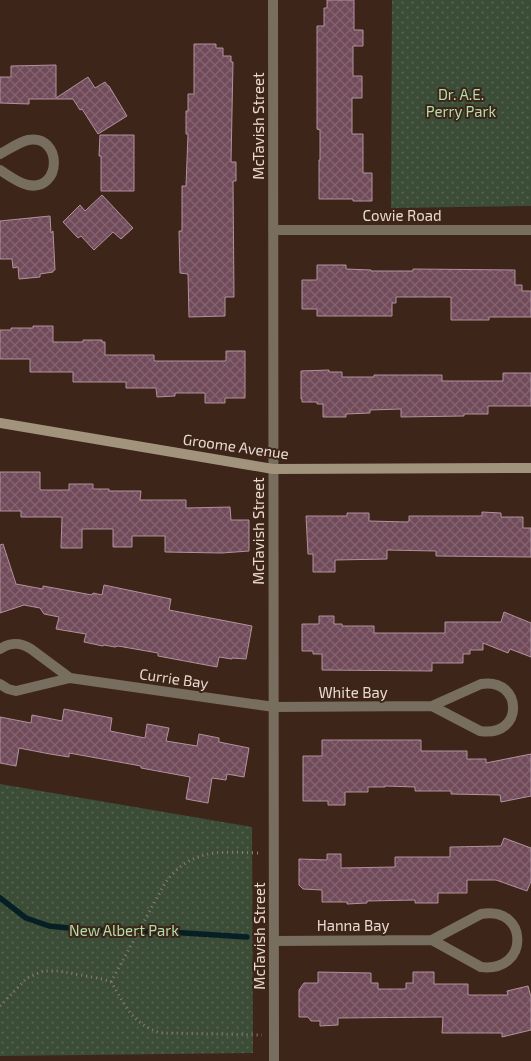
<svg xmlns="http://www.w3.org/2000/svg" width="531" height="1061" font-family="'Exo 2',sans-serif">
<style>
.park{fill:url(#park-dots)}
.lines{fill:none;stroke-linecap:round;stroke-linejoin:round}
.stream{stroke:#061f25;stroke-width:5.5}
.building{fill:url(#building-cross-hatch);stroke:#b1919d}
.path{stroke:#907c72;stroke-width:3;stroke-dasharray:1 4;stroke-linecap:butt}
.street{stroke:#776e60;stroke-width:10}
.secondary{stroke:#a2937c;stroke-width:10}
.labels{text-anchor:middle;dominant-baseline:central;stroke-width:4;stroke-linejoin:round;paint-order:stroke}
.park-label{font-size:15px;fill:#b1dda8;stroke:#3d2619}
.street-label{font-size:15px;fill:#e9d9d1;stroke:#3d2619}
</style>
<defs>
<pattern id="park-dots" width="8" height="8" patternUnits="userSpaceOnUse" patternTransform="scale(1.25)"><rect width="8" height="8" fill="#3b4c37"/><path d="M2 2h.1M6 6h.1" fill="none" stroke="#576553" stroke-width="1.8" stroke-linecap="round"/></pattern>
<pattern id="building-cross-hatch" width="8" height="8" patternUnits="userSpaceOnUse" patternTransform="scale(1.25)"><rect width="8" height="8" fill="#714b5a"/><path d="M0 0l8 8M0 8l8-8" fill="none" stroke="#856471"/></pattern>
</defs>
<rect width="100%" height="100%" fill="#3d2619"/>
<path class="park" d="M392 0H531V206L391 208Z
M0 784 252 827 253 1053 0 1056Z"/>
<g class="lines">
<path class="stream" d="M0 898 26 918 49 926 88 930 169 932 247 937"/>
</g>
<path class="building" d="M327 0H354V30H363V46H353V76H362V98H352V134H363V173H372V201H353V199H319V160H320V130L317 129V26H324V8H327Z
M194 44H216V48H223V56H231V62H233L231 162H236V181H233L234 297H225V316L189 317 188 274 180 273 179 231H182V186H186L188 134H186V111H188V94H194Z
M56 65V98L88 77 95 88 105 82 108 86H109L127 116 98 134 82 109 80 110 73 99H29V104L0 103V77H11V66Z
M100 135H134V191H101V156H99Z
M102 195 133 228 121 239 113 232 94 250 81 236 78 238 63 222 80 205 85 211Z
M50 216 51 233 53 231 55 270H53V272L40 274V277L19 279 18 267 13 268 12 259H0V221Z
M317 265H346V269L371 270V271H413V269L515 270V285H522V291H531V317H489V320H451V297H396V303H392V316H317V309H302V280H317Z
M33 326H53V342H83V340H102V342H105V355H154V361H226V351H245V398H225V403H205V393H175V396L157 397 156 388H126V382H73V372H30V359H0V330H11V328H33Z
M329 370V372H342V377H374V375H442V381H503V373H531V406H488V414H464V416L401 417V409L370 410V413L346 414V417H323V404H317V402H302V399H301V371Z
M0 472H40V489L41 490H69V484H93V489H109V491H141L140 500H186V508L230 507 231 520H249V551L222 553 165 552V536H132V547H113V529H82V548H61L62 517H21V511H0Z
M482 512 501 513V517H523V528H531V557L436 556V551L387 550V559L335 560V572H313V554H308L306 516H347V513H369V521L407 522 409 521V516H482Z
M3 544 16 584 43 589V586L92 595 93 593 102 595 104 585 171 599 169 610 252 626 246 659 232 658V659L219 657 217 667 158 656V653L118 646 115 647 104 645 103 646 84 642 86 634 56 629 59 617 44 614 40 608 24 605 0 613V545Z
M504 612 531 623V657L510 649 508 653 483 643V650H470V654H463V663H432V671L322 670V654H313V651H302V624H319V616H334V624H342V626H374V633H445V622H501Z
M64 709 112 718 110 731 145 738 147 724 169 728 166 741 197 746 199 734 219 738V742L249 748 244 777 227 774 226 780 212 778 208 803 186 799 190 777 141 768V766L69 753V757L50 754 19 748 16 766 0 763V717L31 723 32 715 62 721Z
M322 740H421V751H467V759H486V763L531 754V796L501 802 500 795 451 794V791H415V787L385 786V787H368V792H345V805H328V801H303V756H322Z
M504 838 531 848V881L527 891 496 880H467V893H438V903H415V900L367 901V903L347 904V902H322V890L303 889 299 885V859L327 860V854H341V868L395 867V857H450V847L501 846Z
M318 972 371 973V983H378V989H406V983H413V972H434V984H468V995H508L507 991 528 986 531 997V1030L502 1037V1033H442L443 1017 338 1018V1025L320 1026V1021H311L308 1017H299V990L304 983H318Z"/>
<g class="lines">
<path class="path" d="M111 982 165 883C192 847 221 852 261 853
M0 1006 27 978 43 971H59L102 979 111 982C127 1007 130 1022 160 1033L262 1035"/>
<path class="street" d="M273 0 274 1061
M0 154C8 150 19 142 28 140 63 134 62 192 28 185 18 183 8 175 0 170
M273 230H531
M0 649C11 642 20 642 31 649L70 678
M0 684 8 689 16 691 70 678 274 707 432 706 481 684C523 677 525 738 480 731L432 706
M274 941 432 940 481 914C529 905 530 973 481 967L432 940"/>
<path class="secondary" d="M0 423 273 469 531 468"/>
</g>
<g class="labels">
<g class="park-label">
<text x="461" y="94">Dr. A.E.<tspan x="461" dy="17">Perry Park</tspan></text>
<text x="124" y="930">New Albert Park</text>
</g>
<g class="street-label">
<text transform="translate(258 126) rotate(-90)">McTavish Street</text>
<text x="402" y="215">Cowie Road</text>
<text transform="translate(236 446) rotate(8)">Groome Avenue</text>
<text transform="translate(258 531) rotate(-90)">McTavish Street</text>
<text transform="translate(174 678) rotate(8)">Currie Bay</text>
<text x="353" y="692">White Bay</text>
<text x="353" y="925">Hanna Bay</text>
<text transform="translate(259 936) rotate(-90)">McTavish Street</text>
</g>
</g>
</svg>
